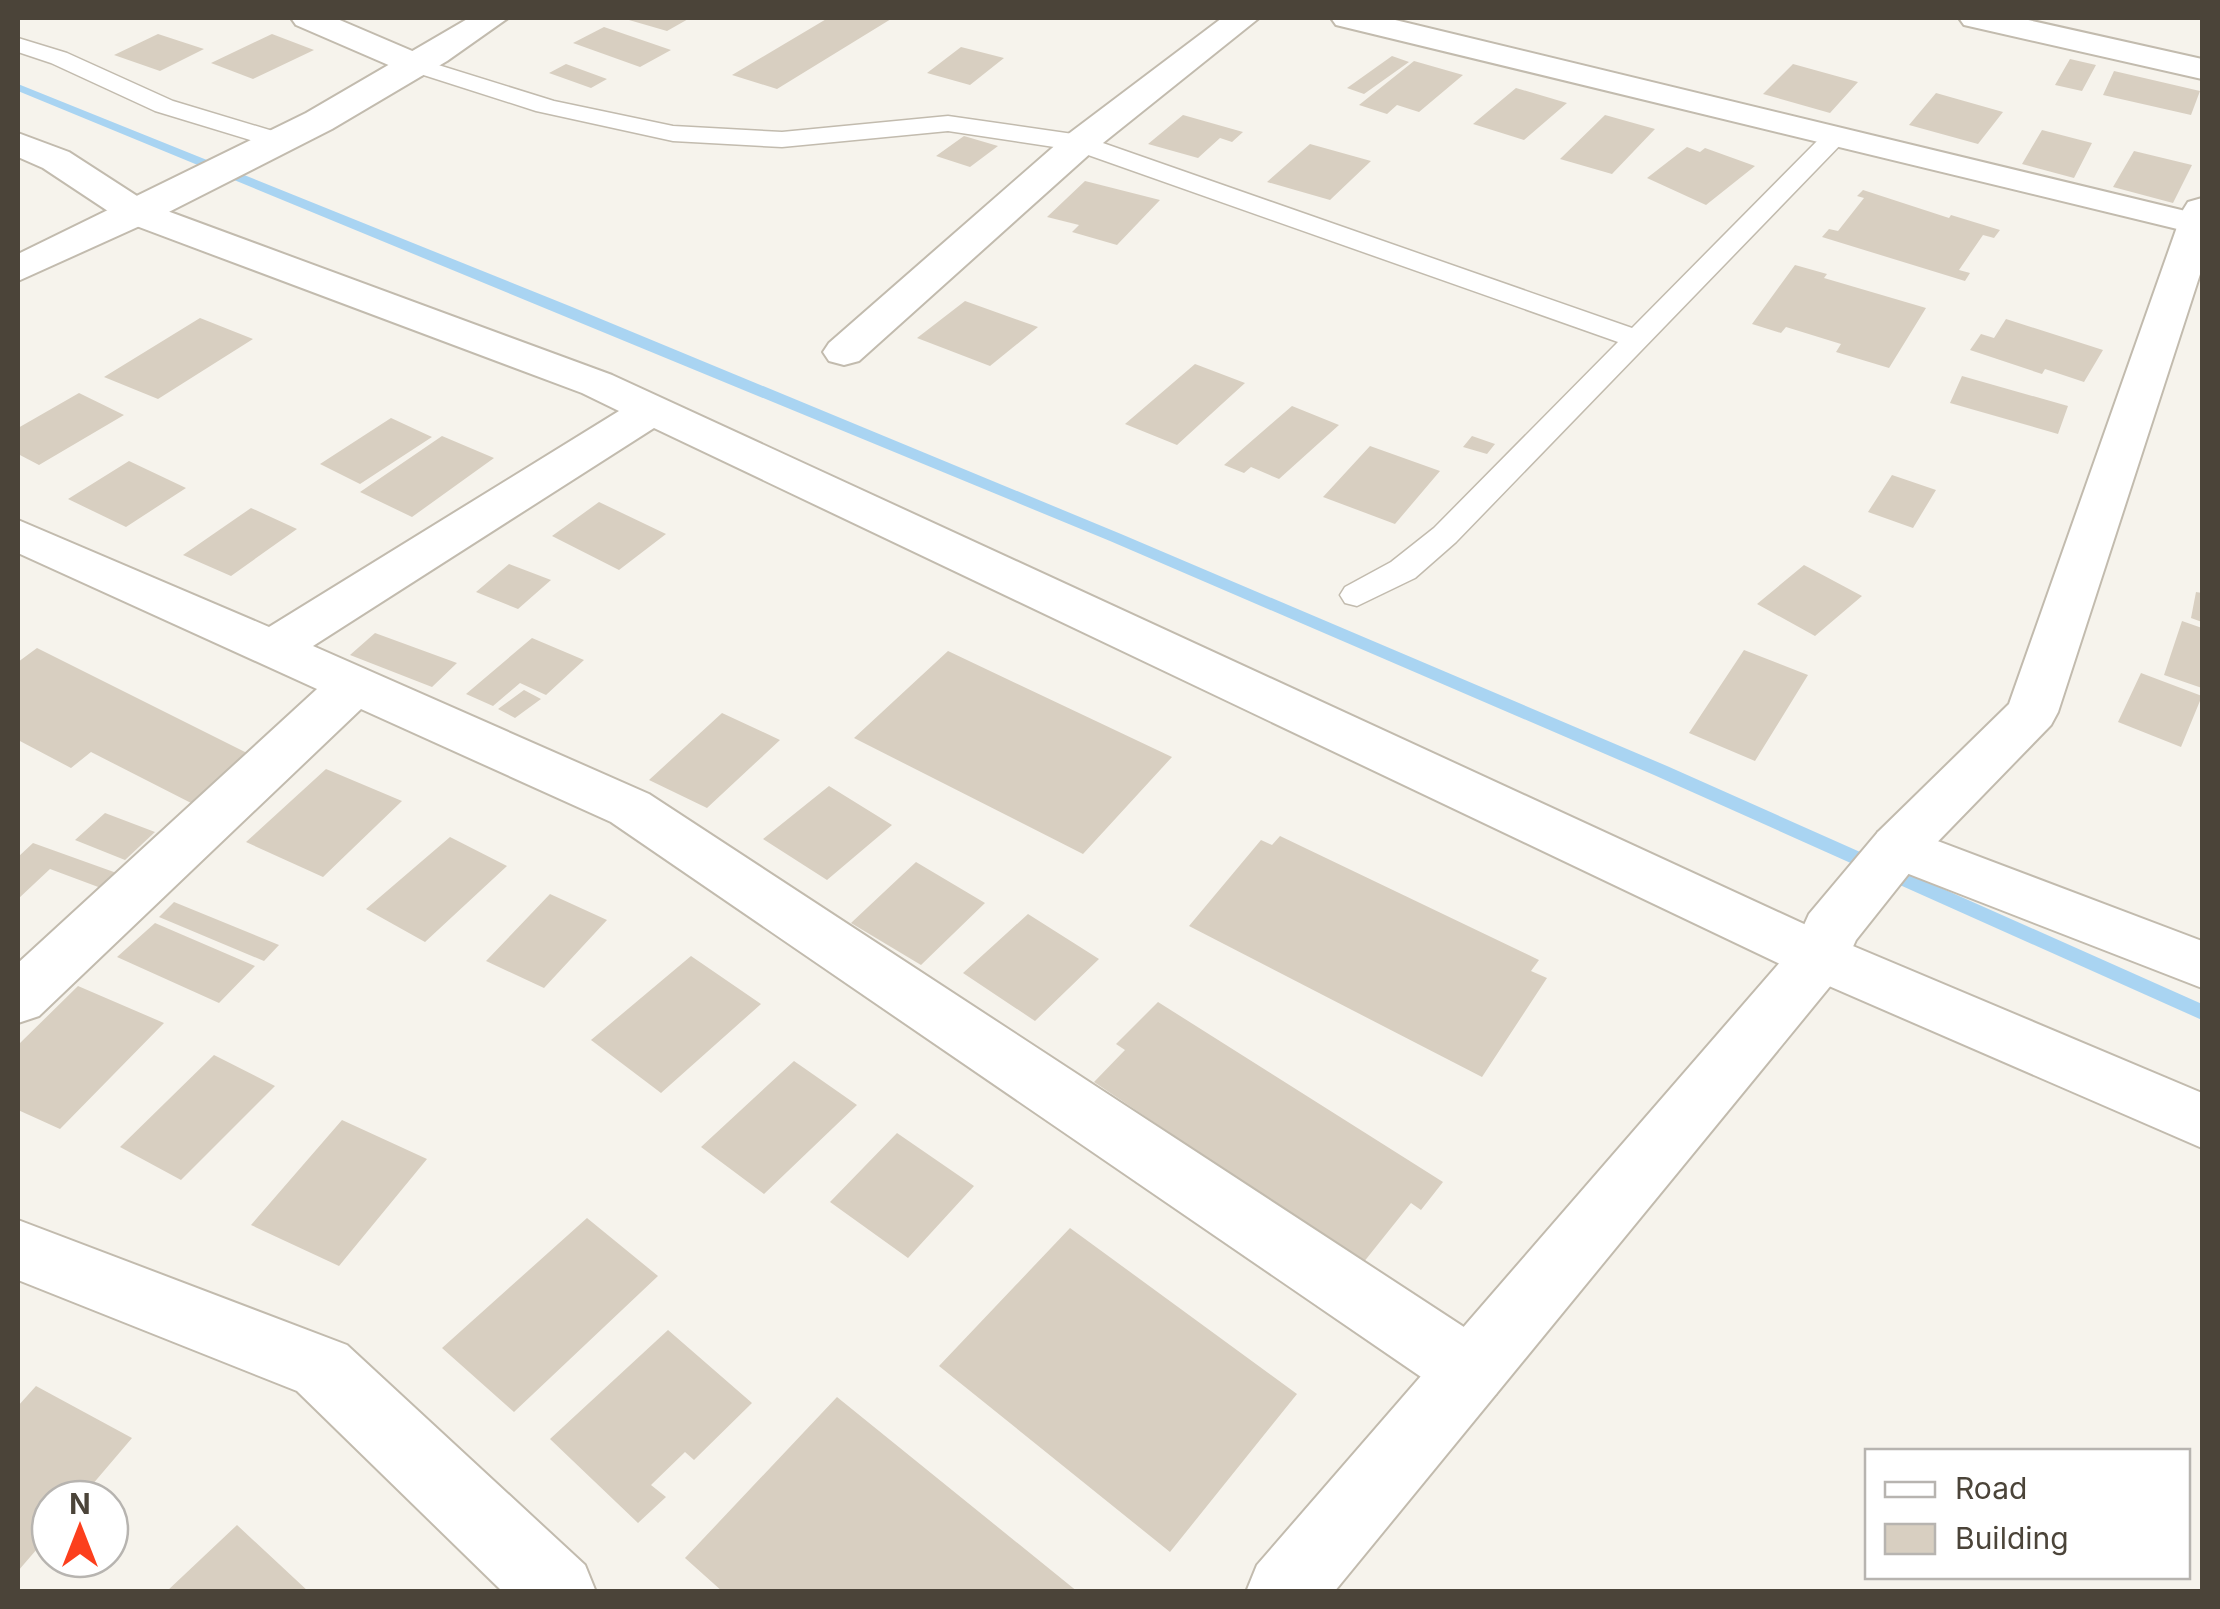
<svg xmlns="http://www.w3.org/2000/svg" width="2220" height="1609" font-family="Inter,sans-serif">
<style>
.lines{fill:none;stroke-linecap:round;stroke-linejoin:round}
.stream{fill:#a9d4f2;fill-rule:evenodd}
.building{fill:#d8cfc1}
.service-casing{stroke:#c2bbae;stroke-width:3}
.minor-casing{stroke:#c2bbae;stroke-width:4}
.tertiary-casing{stroke:#c2bbae;stroke-width:4}
.service{fill:#fff;fill-rule:evenodd}
.minor{fill:#fff;fill-rule:evenodd}
.tertiary{fill:#fff;fill-rule:evenodd}
</style>
<rect width="100%" height="100%" fill="#f6f3ec"/>
<g class="lines">
<path class="stream" d="M18 84 572 307 1121 534 1667 766 2202 1004V1020L1654 775 1110 541 18 91Z"/>
</g>
<path class="building" d="M622 18H690L667 31Z
M828 18 891 19 777 89 732 75Z
M604 27 671 50 640 67 573 43Z
M158 34 204 49 160 71 114 55Z
M272 34 314 50 253 79 211 63Z
M961 47 1004 58 970 85 927 73Z
M1392 56 1409 62 1364 94 1347 88Z
M2070 59 2096 65 2082 91 2055 85Z
M1414 61 1463 75 1419 112 1397 105 1387 114 1359 105Z
M566 64 607 79 591 88 549 73Z
M1793 64 1858 82 1830 113 1763 94Z
M2114 71 2200 91 2191 115 2103 95Z
M1516 88 1567 103 1524 140 1473 124Z
M1936 93 2003 112 1978 144 1909 125Z
M1183 115 1243 132 1232 142 1220 138 1198 158 1148 144Z
M1605 115 1655 129 1612 174 1560 159Z
M2042 130 2092 143 2074 178 2022 164Z
M964 136 998 146 970 167 936 156Z
M1310 144 1371 161 1330 200 1267 182Z
M1687 147 1700 152 1705 148 1755 166 1706 205 1647 178Z
M2134 151 2192 165 2173 203 2113 187Z
M1085 181 1160 200 1117 245 1072 232 1079 225 1047 217Z
M1863 190 1949 218 1951 215 2000 230 1994 238 1983 235 1959 270 1970 273 1965 281 1822 237 1829 229 1838 231 1864 198 1857 196Z
M1795 265 1827 274 1824 278 1926 308 1889 368 1836 352 1841 344 1786 327 1781 333 1752 324Z
M965 301 1038 327 990 366 917 338Z
M200 318 253 339 158 399 104 377Z
M2006 319 2103 350 2084 382 2045 369 2042 374 1970 350 1981 334 1994 338Z
M1195 364 1245 383 1177 445 1125 424Z
M1962 376 2068 406 2058 434 1950 403Z
M79 393 124 415 39 465 18 454V428Z
M1292 406 1339 425 1279 479 1251 467 1244 473 1224 465Z
M391 418 432 437 360 484 320 464Z
M442 436 494 458 412 517 360 492Z
M1472 436 1495 444 1487 454 1463 447Z
M1370 446 1440 471 1395 524 1323 497Z
M129 461 186 488 126 527 68 499Z
M1892 475 1936 490 1913 528 1868 512Z
M599 502 666 534 619 570 552 536Z
M251 508 297 529 231 576 183 555Z
M509 564 551 580 518 609 476 592Z
M1804 565 1862 596 1815 636 1757 604Z
M2196 592 2202 593V622L2191 618Z
M2182 621 2202 628V688L2164 675Z
M375 633 457 663 432 687 350 655Z
M532 638 584 660 546 695 520 683 493 706 466 694Z
M37 648 255 757 195 805 91 752 71 768 18 740V662Z
M1744 650 1808 675 1755 761 1689 733Z
M948 651 1172 757 1083 854 854 738Z
M2141 673 2202 696 2181 747 2118 722Z
M524 690 541 699 515 718 498 709Z
M722 713 780 740 707 808 649 780Z
M326 769 402 801 323 877 246 842Z
M829 786 892 825 827 880 763 839Z
M105 813 155 832 125 860 75 840Z
M1280 836 1539 960 1531 971 1547 978 1482 1077 1189 926 1261 840 1272 845Z
M450 837 507 866 425 942 366 909Z
M33 843 125 876 109 891 50 869 18 899V857Z
M916 862 985 903 921 965 851 923Z
M550 894 607 920 544 988 486 961Z
M174 902 279 945 264 961 159 917Z
M1028 914 1099 959 1035 1021 963 973Z
M155 923 255 966 219 1003 117 957Z
M691 956 761 1004 661 1093 591 1040Z
M78 986 164 1023 60 1129 18 1110V1045Z
M1158 1002 1443 1182 1421 1210 1411 1203 1363 1263 1094 1082 1125 1050 1116 1044Z
M214 1055 275 1086 181 1180 120 1147Z
M794 1061 857 1105 764 1194 701 1147Z
M342 1120 427 1159 339 1266 251 1225Z
M897 1133 974 1186 908 1258 830 1202Z
M587 1218 658 1276 514 1412 442 1348Z
M1070 1228 1297 1394 1170 1552 939 1366Z
M668 1330 752 1403 694 1460 685 1452 651 1485 666 1497 638 1523 550 1439Z
M36 1386 132 1438 80 1499H50V1534L18 1571V1406Z
M837 1397 1078 1592H723L685 1558Z
M237 1525 309 1592H166Z"/>
<g class="lines">
<defs>
<path id="service" d="M18 38 67 53 173 101 286 135 290 140 277 148 155 111 51 63 18 52Z
M419 59 554 101 673 126 782 132 948 116 1080 135 1632 328 1826 132 1835 129 1848 137 1456 542 1415 578 1357 606 1345 603 1340 595 1345 587 1391 562 1434 528 1618 342 1074 150 948 131 782 147 673 141 536 111 411 71 407 66 411 61Z"/>
<path id="minor" d="M291 18H335L431 59 436 66 431 73 419 76 407 73 296 25Z
M1222 18H1259L1093 151 859 361 844 365 829 361 823 352 829 343 1067 135Z
M1331 18H1387L2202 215V235L1336 25Z
M1959 18H2019L2202 59V79L1964 25Z
M18 133 69 152 151 205 612 375 1841 941 2202 1093V1148L1799 973 654 428 313 646 649 794 1496 1348 1506 1371 1496 1394 1471 1404 1446 1394 611 822 361 709 39 1016 18 1023V963L317 689 18 553V520L269 627 619 411 582 393 123 221 43 168 18 157Z
M1898 826 2202 941V988L1878 862 1870 847 1878 832Z"/>
<path id="tertiary" d="M469 18H508L447 61 332 129 153 220 18 281V254L306 113Z
M2202 198V268L2058 712 2051 725 1918 862 1856 940 1841 973 1334 1592H1246L1257 1565 1795 945 1809 914 1878 832 2009 704 2183 210 2188 202Z
M18 1220 347 1345 585 1565 596 1592H503L297 1391 18 1280Z"/>
</defs>
<use href="#service" class="service-casing"/>
<use href="#minor" class="minor-casing"/>
<use href="#tertiary" class="tertiary-casing"/>
<use href="#service" class="service"/>
<use href="#minor" class="minor"/>
<use href="#tertiary" class="tertiary"/>
</g>
<rect width="2220" height="1609" fill="none" stroke="#4b4439" stroke-width="40"/>
<rect x="1865" y="1449" width="325" height="130" fill="#ffffff" stroke="#b7b4b0" stroke-width="2.5"/>
<rect x="1885" y="1482" width="50" height="15" fill="#ffffff" stroke="#b7b4b0" stroke-width="2.5"/>
<text x="1955" y="1499" font-size="30" fill="#4b4439">Road</text>
<rect x="1885" y="1524" width="50" height="30" fill="#d8cfc1" stroke="#b7b4b0" stroke-width="2.5"/>
<text x="1955" y="1549" font-size="30" fill="#4b4439">Building</text>
<g transform="translate(80 1529)"><circle r="48" fill="#ffffff" stroke="#b7b4b0" stroke-width="2.5"/>
<path d="M0-8L18 38L0 25L-18 38Z" fill="#fc3f1d"/>
<text y="-15" font-size="28" font-weight="bold" text-anchor="middle" fill="#4b4439">N</text>
</g>
</svg>
